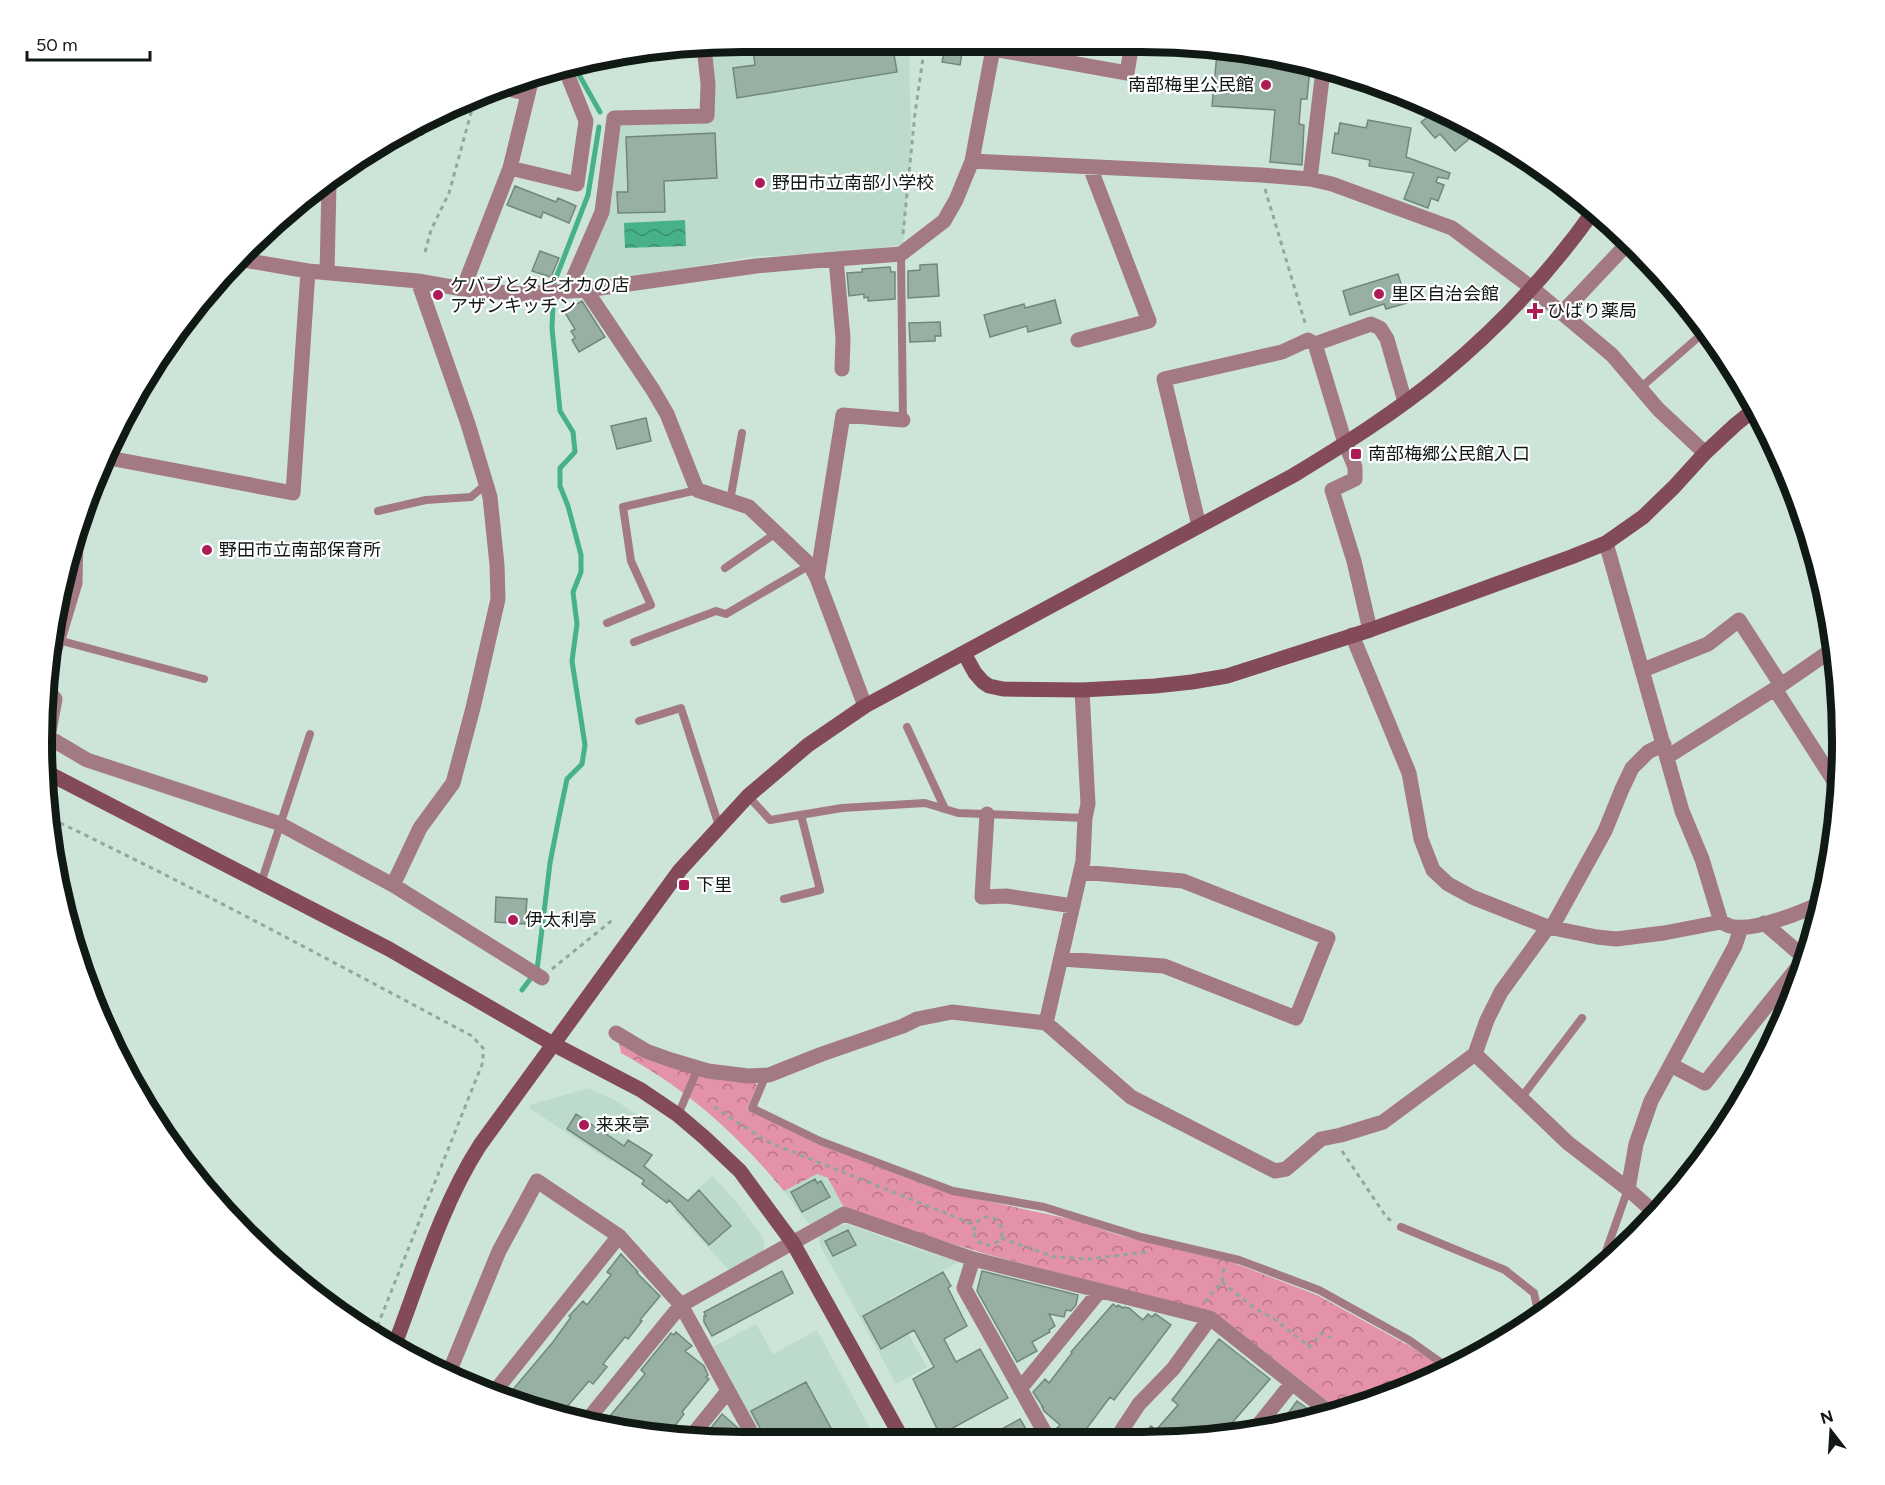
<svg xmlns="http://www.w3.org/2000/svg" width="1885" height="1485" font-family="Figtree,'Noto Sans JP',sans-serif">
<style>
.built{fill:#bcdbcb}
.park{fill:url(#park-crowns)}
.water{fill:url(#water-waves)}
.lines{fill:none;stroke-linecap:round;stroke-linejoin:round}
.stream{stroke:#47b187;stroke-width:5}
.building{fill:#98afa3;stroke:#71877c;stroke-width:1.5}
.path{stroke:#93a69d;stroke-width:3;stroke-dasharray:4.5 4.5;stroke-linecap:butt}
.lane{stroke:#a37a84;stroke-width:8}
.street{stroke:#a37a84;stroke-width:15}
.secondary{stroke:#834a5a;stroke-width:15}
.poi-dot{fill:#ab1c57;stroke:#fff;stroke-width:2}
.labels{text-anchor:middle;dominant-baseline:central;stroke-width:4.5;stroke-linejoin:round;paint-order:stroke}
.poi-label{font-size:18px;fill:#111915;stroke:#fff;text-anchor:start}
.rim{fill:none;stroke:#111915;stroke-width:8}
</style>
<defs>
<pattern id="park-crowns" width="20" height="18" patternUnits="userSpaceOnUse" patternTransform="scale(1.5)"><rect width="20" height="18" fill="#e392a7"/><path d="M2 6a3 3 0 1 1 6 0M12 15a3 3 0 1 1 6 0" fill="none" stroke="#b77687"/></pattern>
<pattern id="water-waves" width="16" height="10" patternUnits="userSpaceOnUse" patternTransform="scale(1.5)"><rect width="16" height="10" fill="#47b187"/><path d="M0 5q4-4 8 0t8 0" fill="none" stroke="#3a8f6d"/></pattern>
</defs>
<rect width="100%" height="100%" fill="#cde5d9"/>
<path class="built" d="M743 42 909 43 911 153 903 244 844 254 757 256 643 275 578 281 617 125 711 120 709 46Z
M589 1088 618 1102 642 1118 611 1162 529 1108 532 1104Z
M817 1174 828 1178 843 1206 811 1224 808 1223 784 1191Z
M712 1176 735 1200 764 1239V1250L729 1270 674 1211Z
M847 1224 902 1244 959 1262 889 1299 927 1367 896 1384 820 1245 819 1236 840 1225Z
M756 1324 773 1354 817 1330 878 1443H766L713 1347Z"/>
<path class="park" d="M618 1039 756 1083 757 1086 747 1109 817 1144 945 1192 1074 1220 1122 1236 1234 1263 1317 1295 1413 1348 1446 1370 1367 1406 1340 1411 1213 1311 1192 1307 986 1254 908 1230 843 1206 828 1178 817 1174 784 1191C735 1132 688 1090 621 1053Z"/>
<path class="water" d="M685 220 686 246 625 248 624 223Z"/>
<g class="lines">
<path class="stream" d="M573 64 600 112
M554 283 588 195 599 127
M522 990 537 970 550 863 559 817 567 779 582 764 585 745 572 661 577 624 573 592 581 572V555L568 506 560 486V468L575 452 573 432 560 411 552 328 553 304"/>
</g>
<path class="building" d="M801 42H892L897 72 737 98 733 68 755 65 753 50Z
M946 43 963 46 960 65 942 62Z
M1217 53 1248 55 1310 68 1307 99H1301L1299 124 1304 125 1302 165 1270 162 1275 110 1212 106Z
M1436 110 1467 124 1475 134 1455 151 1440 134 1435 138 1421 122Z
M1368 120 1411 128 1406 157 1450 173 1448 179 1438 177 1436 182 1444 185 1438 201 1431 198 1428 208 1404 199 1414 173 1369 166 1370 160 1332 153 1335 133 1338 134 1340 123 1366 128Z
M715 133 717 178 664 181 665 212 618 213 617 192H628L626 137Z
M515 186 556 202 558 198 576 206 569 223 543 212 541 218 507 205Z
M540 251 559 258 551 277 532 271Z
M937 264 939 296 908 298V271L920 270V265Z
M890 267 891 272H895V299L868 301V297L864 298V294L849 296 847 273 862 272V269Z
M1398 274 1407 303 1386 309 1384 304 1350 315 1343 291Z
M1055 300 1061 323 1028 332 1027 326 990 337 984 315 1024 304 1025 308Z
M582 301 605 337 579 352 572 340 575 338 571 331 575 329 564 311Z
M940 322 941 336H935V341L910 342 909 323Z
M646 418 651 441 617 449 611 426Z
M496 897 527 899 525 924 495 922Z
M576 1114 624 1146 628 1140 652 1155 644 1166 688 1201 699 1190 731 1226 709 1245 669 1200 667 1203 642 1184 644 1180 567 1129Z
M815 1179 817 1183 821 1181 830 1197 802 1212 791 1192Z
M848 1230 856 1245 833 1256 825 1241Z
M621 1254 638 1272 637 1273 660 1296 640 1320 642 1321 628 1339 625 1337 603 1364 607 1367 593 1384 589 1381 560 1415 505 1399 553 1342 571 1317 569 1316 583 1301 587 1305 611 1275 607 1272Z
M782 1271 793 1293 712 1336 704 1322V1316H706L704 1312Z
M982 1271 1078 1295 1076 1305 1071 1311 1066 1310 1064 1317 1049 1314 1055 1326 1049 1330 1050 1332 1032 1342 1037 1351 1017 1362 977 1291Z
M943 1272 951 1286 948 1288 967 1326 944 1339 956 1362 980 1349 1008 1398 940 1435 913 1379 934 1367 914 1330 881 1349 863 1316Z
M1113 1304 1117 1307 1118 1305 1123 1308 1124 1307 1129 1308 1143 1320 1148 1314 1152 1317 1155 1314 1157 1315 1171 1325 1114 1400 1110 1397 1087 1428 1104 1442H1069L1055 1430 1060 1425 1044 1411 1042 1407H1043L1033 1392 1045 1379 1049 1383 1072 1353 1071 1352Z
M676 1332 692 1346 685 1351 704 1366 708 1375 706 1377 709 1379 682 1412 684 1414 667 1436 642 1433 627 1421 619 1431 600 1428 645 1374 641 1370 671 1333 674 1335Z
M1219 1339 1270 1379 1232 1423 1237 1427 1231 1433 1189 1441 1138 1442 1151 1426 1156 1430 1178 1405 1172 1400Z
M806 1382 839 1443H768L751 1411Z
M1297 1401 1318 1416 1281 1423Z
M722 1414 738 1428 728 1442 702 1439Z
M1020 1419 1029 1434 1014 1442H978Z"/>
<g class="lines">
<path class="path" d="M1265 189 1306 326
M903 234 915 113 924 51
M425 252 431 230 449 193 474 102
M52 819C194 887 333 962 472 1036L483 1048V1062L375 1332
M552 969 615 918
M714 1107 768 1142 975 1225
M1342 1151 1387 1218 1392 1221
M974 1231a14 14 0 1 1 28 0a14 14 0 1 1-28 0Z
M1001 1238 1055 1257 1089 1259 1148 1252
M1222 1282 1254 1308 1274 1319 1310 1347 1321 1333 1331 1338
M1205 1302 1222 1282 1224 1268"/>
<path class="lane" d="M500 91 528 97
M409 129 421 132 424 123
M901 254 903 420
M1639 389 1702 334 1688 305
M730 501 742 433
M378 511 426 500 471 497 486 484
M725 568 776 533
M607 623 651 605 631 561 623 507 697 490
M58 640 204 679
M634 642 716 611 726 614 810 565
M639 721 681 708 719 826
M907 727 945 809
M748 796 770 820 842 808 925 803 958 813 1085 818
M261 883 310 734
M784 899 820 890 801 815
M766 1075 752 1108 820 1141 953 1191 1044 1207 1141 1237 1239 1260 1319 1290 1409 1340 1450 1369
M1521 1098 1582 1018
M678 1115 698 1068
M1401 1227 1505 1270 1534 1293 1539 1316
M1598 1274 1628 1189"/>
<path class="street" d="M993 49 1127 73 1132 43
M972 161 1261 175 1310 179 1332 184 1452 228 1532 288 1612 355 1658 409 1705 453
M510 168 577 184 586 121 564 66
M1310 179 1323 70
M238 259 308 271 418 281 463 289 521 294 586 290 756 266 836 259
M327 273 329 184
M463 289 510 168 532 78
M568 290 602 212 614 118 707 116 708 84 704 47
M586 290 653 390 667 414 697 490 749 507 810 565 817 578
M1562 313 1629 242
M1078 340 1149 321 1090 167
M1315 344 1371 324 1380 328 1387 339 1405 402
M842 369 843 338 836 259 901 254 944 221 956 200 972 161 994 43
M109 458 293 493 308 271
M1199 526 1164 379 1282 352 1308 340 1315 344 1345 443 1355 467V479L1332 490 1354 561 1370 630
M1606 543 1682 811 1702 859 1721 922C1726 924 1730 927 1735 927 1757 930 1803 912 1823 902
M1352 635 1409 773 1421 839 1433 870 1448 884 1472 897 1548 927 1597 937 1616 939 1664 933 1721 922
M53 656 75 583 76 536
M1643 670 1708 644 1739 620 1781 685
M1775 689 1841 792
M49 692 55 699 48 737 87 760 278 823 393 885 542 978
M865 706 817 578 843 415 903 420
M1667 757 1781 685 1836 647
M987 814 982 897 1006 896 1073 906
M393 885 420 828 453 783 473 708 498 599 497 565 490 497 468 424 418 281
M1764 923 1806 959
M1552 927 1605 831 1622 789 1632 768 1648 752 1664 744
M1061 959 1164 966 1296 1018 1328 938 1183 881 1081 872
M1046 1023 1083 861 1085 818 1088 804 1082 690
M616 1033 646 1051 671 1060 708 1071 748 1076 769 1075 822 1054 903 1026 917 1019 952 1012 1046 1023 1131 1097 1275 1171 1286 1169 1321 1139 1341 1135 1383 1122 1475 1054 1487 1020 1501 992 1548 927
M1475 1054 1568 1143 1628 1189
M1671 1065 1705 1083 1805 958
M1656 1214 1628 1189 1636 1144 1651 1101 1735 946 1741 928
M973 1259 964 1288 1050 1442
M448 1375 499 1251 537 1181 619 1236 681 1305 757 1443
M1020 1389 1099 1292
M492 1395 619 1236
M585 1423 681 1305 844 1214 973 1259 1210 1318 1330 1413
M1256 1428 1292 1383
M690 1438 728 1391
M1114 1442 1139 1404 1173 1369 1210 1318"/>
<path class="secondary" d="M964 653 975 673 983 682 989 686 1003 689 1082 690 1155 686 1192 682 1227 676 1370 630 1571 557 1606 543 1643 517 1674 487 1705 453 1735 425 1756 408
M46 772 389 949 553 1044 641 1090 678 1115 705 1138 740 1171 793 1243 904 1442
M395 1344C420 1278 442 1204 480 1145L680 870 748 796 808 745 865 706 1294 475C1345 444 1396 412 1442 374 1500 326 1552 270 1595 209"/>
</g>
<g class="poi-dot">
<circle cx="1266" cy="85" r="6"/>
<circle cx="760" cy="183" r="6"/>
<circle cx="1379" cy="294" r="6"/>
<circle cx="438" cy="295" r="6"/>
<path d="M1532 302h6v6h6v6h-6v6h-6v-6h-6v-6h6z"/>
<rect x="1350" y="448" width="12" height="12" rx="3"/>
<circle cx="207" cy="550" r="6"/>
<rect x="678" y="879" width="12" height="12" rx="3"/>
<circle cx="513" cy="920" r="6"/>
<circle cx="584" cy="1125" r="6"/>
</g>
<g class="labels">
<g class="poi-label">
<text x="1254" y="85" text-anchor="end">南部梅里公民館</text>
<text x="772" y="183">野田市立南部小学校</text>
<text x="450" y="285">ケバブとタピオカの店<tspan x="450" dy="21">アザンキッチン</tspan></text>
<text x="1391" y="294">里区自治会館</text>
<text x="1547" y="311">ひばり薬局</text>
<text x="1368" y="454">南部梅郷公民館入口</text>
<text x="219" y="550">野田市立南部保育所</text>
<text x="696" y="885">下里</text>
<text x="525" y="920">伊太利亭</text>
<text x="596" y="1125">来来亭</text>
</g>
</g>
<path d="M0 0H1885V1485H0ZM742 52H1142A690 690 0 0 1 1832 742V742A690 690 0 0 1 1142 1432H742A690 690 0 0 1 52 742V742A690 690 0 0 1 742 52Z" fill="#fff" fill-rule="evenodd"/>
<path class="rim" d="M742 52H1142A690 690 0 0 1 1832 742V742A690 690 0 0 1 1142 1432H742A690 690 0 0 1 52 742V742A690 690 0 0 1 742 52Z"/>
<g transform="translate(1831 1431) rotate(343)" stroke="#ffffff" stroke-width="4.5" paint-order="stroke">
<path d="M0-4.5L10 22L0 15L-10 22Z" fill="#111915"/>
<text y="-9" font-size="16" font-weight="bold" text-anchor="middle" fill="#111915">N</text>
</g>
<path d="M27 51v9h123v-9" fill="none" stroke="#111915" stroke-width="3"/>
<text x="36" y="51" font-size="18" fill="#111915" stroke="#ffffff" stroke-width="4.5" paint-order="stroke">50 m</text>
</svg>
